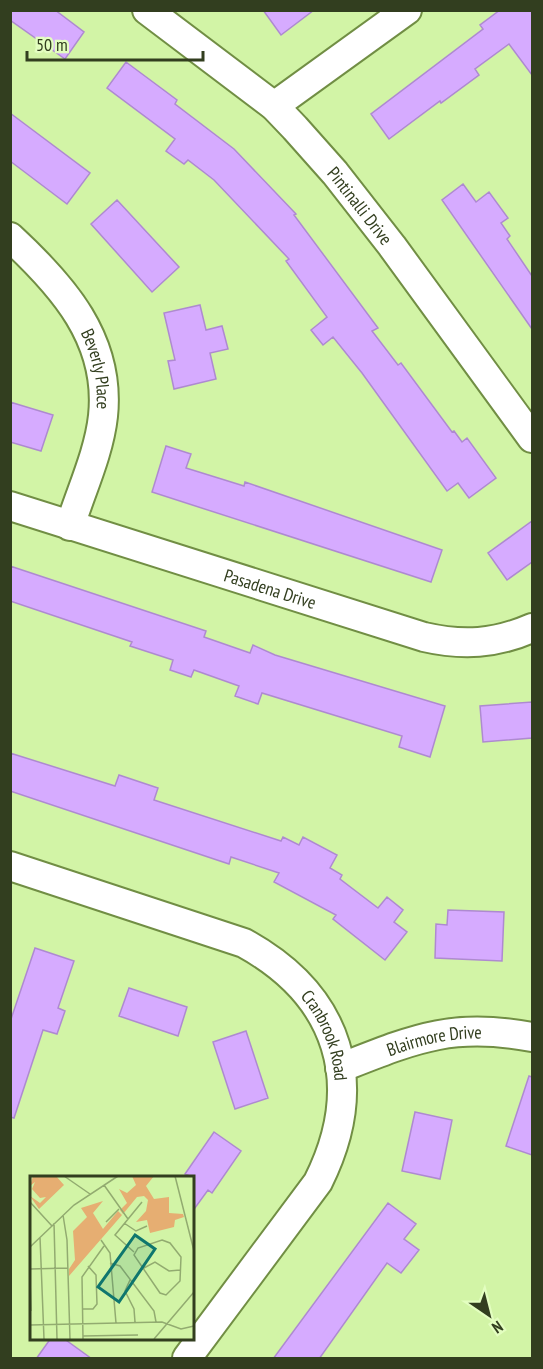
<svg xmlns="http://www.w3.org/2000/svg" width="543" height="1369" font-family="'PT Sans Narrow',sans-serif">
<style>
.building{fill:#d6abff;stroke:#ae8ad0;stroke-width:1.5}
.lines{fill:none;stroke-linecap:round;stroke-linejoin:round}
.minor-casing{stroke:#718e44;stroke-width:32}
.minor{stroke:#fff;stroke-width:28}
.labels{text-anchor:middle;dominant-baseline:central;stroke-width:5;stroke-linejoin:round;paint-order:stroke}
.street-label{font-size:18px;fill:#323e1f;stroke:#e3fec0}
.inset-road{fill:none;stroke:#92ab70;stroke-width:1.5}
.view{fill:#0f766e;fill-opacity:0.15;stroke:#0f766e;stroke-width:3}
.inset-edge{fill:none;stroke:#323e1f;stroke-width:3}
</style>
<rect width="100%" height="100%" fill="#d2f4a6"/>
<path class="building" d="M10 10H55L84 32 65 59 10 20Z
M263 10H314L281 35Z
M500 10H532V75L509 44 475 69 479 75 441 103 440 101 389 139 371 114 483 29 480 25Z
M126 62 177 100 175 104 234 149 296 214 294 215 378 328 372 331 398 365 401 363 452 432 454 431 462 442 467 438 496 478 469 498 458 483 447 491 362 373 333 337 323 345 311 330 327 317 286 261 289 259 214 180 188 160 184 164 166 151 175 139 107 88Z
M10 113 90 173 67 204 10 161Z
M463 184 476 202 489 192 508 218 501 223 510 236 507 239 532 276V329L442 200Z
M117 200 179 267 152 292 91 224Z
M200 305 206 330 222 326 228 349 210 353 216 379 174 389 168 361 175 360 164 313Z
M10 402 53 415 41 451 10 442Z
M166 446 191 454 186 468 244 486 245 482 442 550 431 582 152 492Z
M532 521V562L507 580 488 553Z
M10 566 206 631 204 637 250 653 253 645 275 655 445 706 430 757 399 747 402 736 262 693 258 704 235 696 239 686 194 670 191 677 170 670 173 660 130 646 132 642 10 601Z
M532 702V738L483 742 480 706Z
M10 753 115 786 119 775 158 788 154 800 281 841 283 837 299 845 303 837 337 855 330 868 342 875 340 879 378 908 387 897 403 910 394 922 407 932 385 960 333 919 336 915 274 882 279 873 231 857 229 864 10 791Z
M448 910 504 912 502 961 435 958 436 924 447 925Z
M35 948 74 961 58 1008 65 1011 57 1034 43 1030 14 1118 10 1117V1022Z
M129 988 187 1007 178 1036 119 1016Z
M246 1031 268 1098 235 1109 213 1042Z
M529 1076 532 1077V1155L506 1146Z
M415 1112 452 1120 440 1179 402 1171Z
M214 1132 241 1151 212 1193 208 1190 192 1212V1177L185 1174Z
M388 1203 416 1224 404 1239 419 1250 401 1273 387 1263 319 1359H273Z
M51 1338H63L92 1359H36Z"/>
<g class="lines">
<defs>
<g id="minor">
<path id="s1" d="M147 10 274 106 295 128 335 173 392 246 532 438"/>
<path d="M274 106 407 10"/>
<path id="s2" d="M10 237C63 286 111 340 103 416 99 453 81 491 70 526"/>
<path id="s3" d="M10 506 424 637C463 646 495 644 532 628"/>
<path id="s4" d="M10 866 244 943C340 996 367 1084 318 1182L187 1358"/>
<path id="s5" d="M340 1068C414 1039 451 1022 532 1037"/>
</g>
</defs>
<use href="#minor" class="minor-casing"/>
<use href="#minor" class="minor"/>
</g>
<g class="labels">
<g class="street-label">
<text stroke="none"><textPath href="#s1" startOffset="291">Pintinalli Drive</textPath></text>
<text stroke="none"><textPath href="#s2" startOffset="162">Beverly Place</textPath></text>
<text stroke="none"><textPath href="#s3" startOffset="273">Pasadena Drive</textPath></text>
<text stroke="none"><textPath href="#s4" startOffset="374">Cranbrook Road</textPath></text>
<text stroke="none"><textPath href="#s5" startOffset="99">Blairmore Drive</textPath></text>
</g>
</g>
<g transform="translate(30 1176)">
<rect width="164" height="164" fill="#d2f4a6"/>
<path d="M3 0H26L34 9 9 33 0 20 10 27 16 21 10 22 2 13 5 6 0 10ZM102 0H124L116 10 124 23 139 21V37L153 38 154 41 145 44 144 51 120 57 117 44 106 46 116 35 118 24 114 20 107 21 93 38 90 34 97 27 89 13 97 17 106 9ZM73 25 63 37 73 53 88 35 92 39 39 100V93L45 84 43 55 57 41 51 32Z" fill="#e6ae72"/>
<path class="inset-road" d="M34 0 60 18M145 0 164 75M74 9 98 43M0 26 22 50M33 39 37 64 40 163M76 46 89 33M24 47 27 163M94 47 106 55 117 50M10 61 14 163M71 64 80 77 86 147M132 64 140 67 151 81 150 105 136 119 130 117 104 79 108 72ZM0 71 44 29 88 0M104 76 85 59 112 26M80 87 90 90 124 135 126 146M0 93 38 92M112 93 125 86 139 95 150 94M0 103 1 135M100 104 95 115 104 133 105 146M53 133H63L67 128 66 99 58 90M0 149 132 146 151 153 164 150M53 160 108 159M53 163 52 101 74 70M124 163 164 116"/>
<path class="view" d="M105 59 125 73 89 126 68 111Z"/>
<rect width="164" height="164" class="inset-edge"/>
</g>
<rect width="543" height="1369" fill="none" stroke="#323e1f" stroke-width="24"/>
<g transform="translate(489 1315) rotate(145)" stroke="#e3fec0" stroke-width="4.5" paint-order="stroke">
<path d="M0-4.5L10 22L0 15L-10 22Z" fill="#323e1f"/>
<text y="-9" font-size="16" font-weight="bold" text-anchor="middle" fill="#323e1f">N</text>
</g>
<path d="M27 51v9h176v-9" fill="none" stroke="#323e1f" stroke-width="3"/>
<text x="36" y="51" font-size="18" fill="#323e1f" stroke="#e3fec0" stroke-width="4.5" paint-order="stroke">50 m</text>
</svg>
